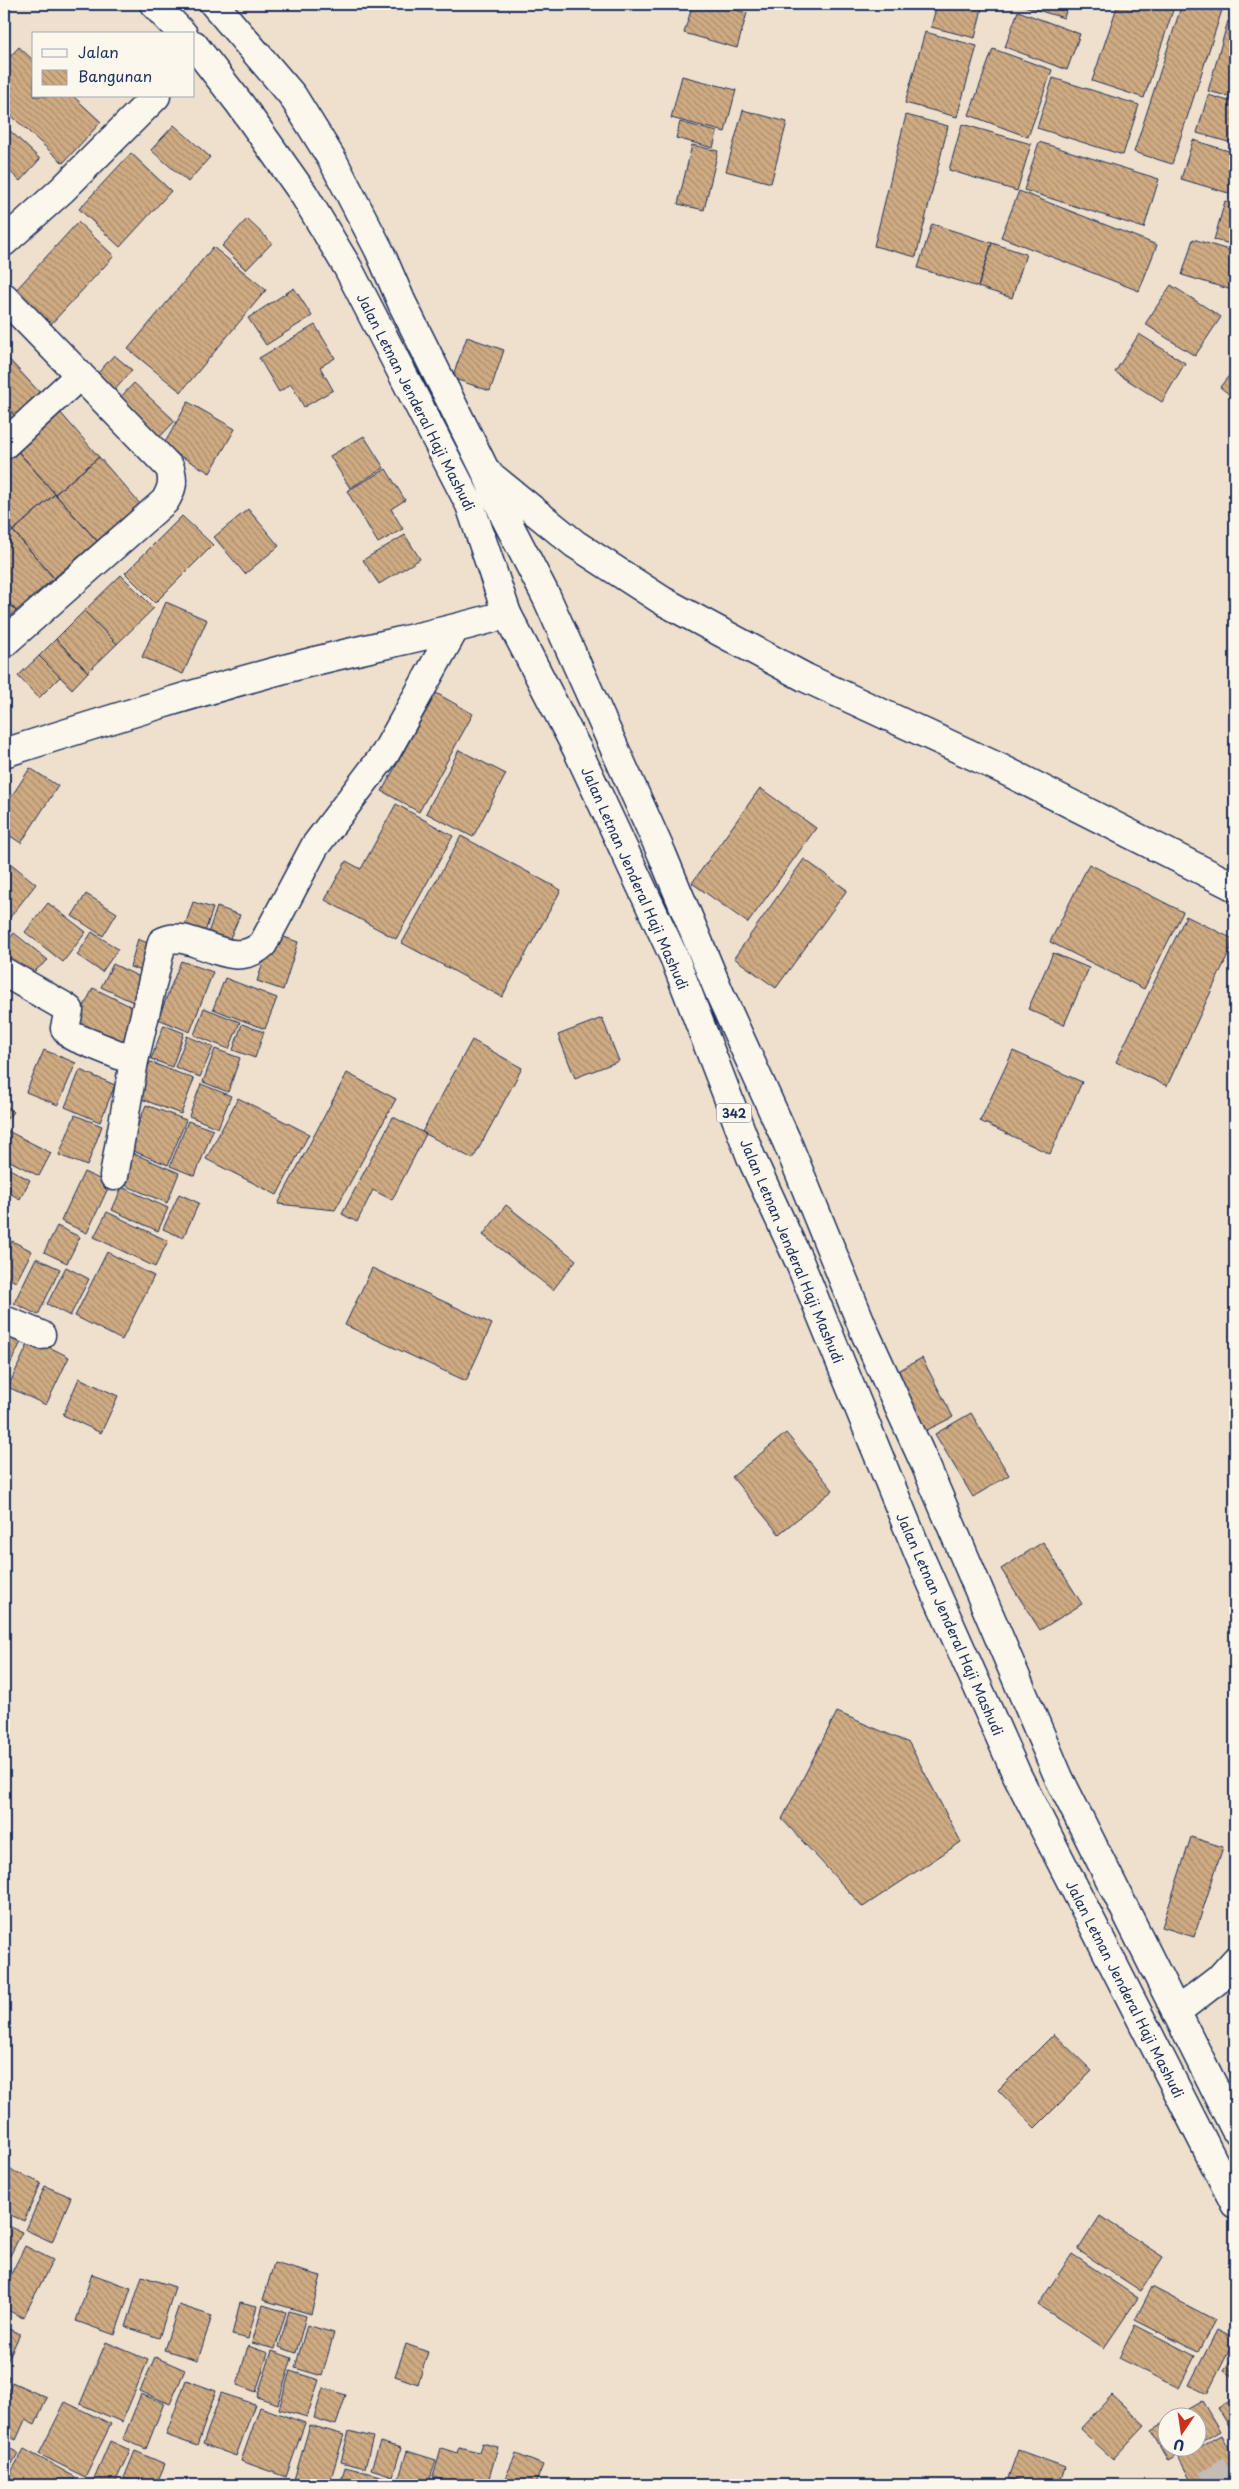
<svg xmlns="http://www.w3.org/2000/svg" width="1239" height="2489" font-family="'Playpen Sans',sans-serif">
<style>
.building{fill:url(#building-back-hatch);stroke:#1b2f5e}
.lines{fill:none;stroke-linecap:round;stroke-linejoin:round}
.minor-tunnel{stroke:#c4bdb6;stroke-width:28;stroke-dasharray:28 14;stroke-linecap:butt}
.minor-casing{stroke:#1b2f5e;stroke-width:31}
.major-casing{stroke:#1b2f5e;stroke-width:31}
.minor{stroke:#fbf7ec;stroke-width:28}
.major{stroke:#fbf7ec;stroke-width:28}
.labels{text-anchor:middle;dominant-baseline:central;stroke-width:5;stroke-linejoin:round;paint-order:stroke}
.shield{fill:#fbf7ec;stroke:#5e6b89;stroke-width:1}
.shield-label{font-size:12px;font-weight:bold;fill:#1b2f5e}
.street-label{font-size:14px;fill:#1b2f5e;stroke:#fbf7ec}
</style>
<defs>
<pattern id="building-back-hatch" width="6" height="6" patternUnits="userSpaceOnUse" patternTransform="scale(1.25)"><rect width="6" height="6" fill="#d0ab82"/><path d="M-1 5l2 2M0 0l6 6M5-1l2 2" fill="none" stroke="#a88c6e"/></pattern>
</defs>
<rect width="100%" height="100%" fill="#eee0cc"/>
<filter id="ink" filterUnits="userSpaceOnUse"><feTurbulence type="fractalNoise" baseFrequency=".02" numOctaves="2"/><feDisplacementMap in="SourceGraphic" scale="10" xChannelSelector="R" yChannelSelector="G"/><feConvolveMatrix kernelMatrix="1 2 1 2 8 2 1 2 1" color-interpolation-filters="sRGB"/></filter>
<g filter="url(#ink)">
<path class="building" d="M693 4H716L747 13 737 48 684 33Z
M937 4H983L975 38 931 27Z
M1017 4H1068L1064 18Z
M1118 4H1175L1144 98 1092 81Z
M1182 4H1224L1172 164 1134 152Z
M1232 4H1235V19L1229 17Z
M1018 11 1080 34 1067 70 1005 47Z
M1228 21 1235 23V98L1208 91Z
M925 32 977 46 957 117 905 103Z
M19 47 34 61V96H73L101 122 63 163 4 109V63Z
M993 49 1052 70 1028 137 969 115Z
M682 76 736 90 725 132 671 118Z
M1053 78 1139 105 1123 155 1037 128Z
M1208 95 1235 103V144L1197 133Z
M743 110 787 122 771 183 726 171Z
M906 115 948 126 916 257 874 246Z
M680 122 717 132 713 148 676 138Z
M962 124 1031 144 1017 191 949 170Z
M4 125 40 159 20 181 4 166Z
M174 125 210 157 188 182 151 150Z
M1193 140 1235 153V195L1181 179Z
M1039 142 1159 179 1144 228 1024 190Z
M692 145 718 151 704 210 678 204Z
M131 153 171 191 120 247 79 209Z
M1019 191 1157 245 1139 291 1001 237Z
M1225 201 1235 204V245L1214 240Z
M247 219 272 243 246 270 222 246Z
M78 222 114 256 51 324 15 291Z
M932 224 992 243 978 287 918 268Z
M1193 239 1235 252V291L1182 275Z
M992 243 1026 254 1012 298 978 287Z
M213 247 266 290 181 392 128 349Z
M1171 285 1221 317 1195 356 1145 324Z
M294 288 312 316 266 345 248 318Z
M315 325 335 358 320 367 333 390 304 407 291 384 279 392 259 358Z
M1139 334 1185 363 1162 402 1115 372Z
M467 337 504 350 490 391 452 378Z
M4 354 42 395 17 418 4 404Z
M114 355 132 370 108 398 90 382Z
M1235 368V399L1220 387Z
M134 383 175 421 155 442 114 404Z
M188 402 235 429 210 473 163 446Z
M4 404 17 418 4 431Z
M59 411 99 457 55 494 16 449Z
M364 436 384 468 350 488 330 456Z
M16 449 55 494 13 531 4 521V459Z
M99 457 140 504 97 541 55 494Z
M386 469 405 500 391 509 403 529 378 543 347 491Z
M55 494 97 541 54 578 13 531Z
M248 509 279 546 245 574 214 537Z
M182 516 213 545 155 603 125 573Z
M4 521 13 531 4 539Z
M13 531 54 578 16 611 4 597V539Z
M405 535 420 559 379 584 363 560Z
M121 575 154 608 117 644 84 611Z
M4 597 16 611 4 621Z
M166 602 207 620 183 674 142 657Z
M84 611 117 644 88 672 56 639Z
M56 639 88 672 72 689 39 656Z
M39 656 60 677 39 698 18 676Z
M436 693 473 714 419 812 382 791Z
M459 750 506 774 473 837 426 813Z
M30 768 58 786 21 843 4 832V808Z
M760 788 816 828 748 923 692 883Z
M396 804 453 836 396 939 325 900 346 861 361 869Z
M461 836 561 890 502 997 402 943Z
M4 858 36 884 4 925Z
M804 859 847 890 776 988 734 958Z
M1089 864 1183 912 1144 989 1050 942Z
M86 894 117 913 103 936 72 916Z
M193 902 213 908 201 944 181 937Z
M48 903 86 932 63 962 25 932Z
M217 907 240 915 225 950 204 945Z
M1186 916 1235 940 1167 1086 1116 1062Z
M92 932 118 949 102 972 77 955Z
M14 933 48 960 25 979 4 969V946Z
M273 933 298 942 283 990 257 981Z
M138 939 159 948 152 974 130 967Z
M1053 953 1089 968 1064 1025 1028 1009Z
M181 961 213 972 190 1032 158 1019Z
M113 964 148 981 137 1004 101 987Z
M225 978 277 998 265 1029 213 1009Z
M93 988 140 1011 123 1048 75 1025Z
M204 1008 240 1022 229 1049 194 1035Z
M602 1018 619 1061 575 1078 558 1035Z
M242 1024 264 1032 255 1058 233 1050Z
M164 1025 184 1033 172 1067 151 1059Z
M187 1036 213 1047 200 1077 175 1067Z
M472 1040 522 1068 473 1159 422 1132Z
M215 1049 240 1058 228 1092 203 1082Z
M44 1050 76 1063 58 1105 26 1092Z
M1013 1051 1082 1082 1050 1154 980 1121Z
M150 1062 194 1079 181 1114 136 1097Z
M80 1070 115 1085 100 1122 65 1107Z
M347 1073 396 1099 335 1210 278 1204Z
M201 1084 231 1096 218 1128 189 1116Z
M238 1098 309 1134 277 1195 206 1159Z
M4 1103 13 1112 4 1122Z
M146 1105 186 1120 168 1165 128 1149Z
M75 1115 102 1126 87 1166 59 1155Z
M393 1117 426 1134 392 1200 373 1190 357 1222 342 1214Z
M188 1121 213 1130 195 1176 170 1166Z
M4 1129 51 1153 39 1176 4 1158Z
M132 1153 179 1173 167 1203 120 1183Z
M4 1166 30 1180 20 1199 4 1190Z
M84 1172 110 1184 87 1233 61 1221Z
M122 1187 168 1208 158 1231 112 1210Z
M179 1194 199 1203 183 1238 163 1229Z
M506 1205 576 1260 553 1290 483 1235Z
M107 1212 168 1241 155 1267 94 1237Z
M57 1226 80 1237 67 1263 44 1252Z
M12 1241 32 1251 16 1282 4 1276V1258Z
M107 1252 154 1276 122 1340 75 1316Z
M36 1258 60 1269 38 1315 14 1303Z
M66 1267 89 1279 70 1316 47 1304Z
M372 1268 492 1324 466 1381 345 1325Z
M4 1334 21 1342 4 1377Z
M31 1338 69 1357 46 1405 8 1387Z
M922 1358 953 1417 925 1431 894 1373Z
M79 1378 118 1396 101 1433 63 1415Z
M971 1413 1009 1475 973 1497 935 1434Z
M786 1433 833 1490 779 1534 732 1477Z
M1043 1542 1082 1604 1040 1630 1001 1569Z
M837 1712 909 1743 961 1842 863 1907 782 1819Z
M1191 1837 1223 1847 1194 1937 1162 1927Z
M1054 2034 1092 2071 1035 2128 998 2090Z
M4 2167 41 2183 24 2221 4 2212Z
M45 2186 71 2197 52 2242 26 2230Z
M1100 2216 1163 2257 1141 2291 1078 2250Z
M4 2224 22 2232 10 2256 4 2253Z
M25 2246 53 2260 23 2318 4 2308V2288Z
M1072 2254 1138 2298 1104 2348 1038 2305Z
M274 2263 321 2276 311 2314 263 2300Z
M92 2274 131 2288 115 2335 76 2321Z
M142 2276 175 2287 159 2338 126 2327Z
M1152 2287 1215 2320 1198 2352 1135 2320Z
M240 2302 257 2306 248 2339 232 2335Z
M179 2305 212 2316 198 2360 164 2350Z
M263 2305 286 2312 275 2349 252 2343Z
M289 2311 306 2316 296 2353 279 2347Z
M307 2325 334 2333 322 2376 295 2368Z
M1135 2325 1195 2356 1179 2388 1119 2358Z
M4 2327 20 2334 4 2368Z
M1217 2330 1235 2339 1207 2394 1189 2385Z
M106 2342 148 2360 122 2422 80 2404Z
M406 2344 428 2352 418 2384 395 2376Z
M248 2346 268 2353 256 2392 237 2385Z
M272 2351 292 2358 278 2404 257 2397Z
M1235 2355V2378L1224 2371Z
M155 2357 185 2370 170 2404 140 2391Z
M290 2371 319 2380 307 2417 279 2409Z
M4 2374 10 2377 4 2389Z
M186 2380 216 2391 197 2446 166 2435Z
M12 2382 47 2398 35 2425 25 2420 16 2440 4 2434V2400Z
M323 2388 346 2395 336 2425 314 2418Z
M221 2393 255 2404 236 2456 203 2444Z
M141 2394 164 2403 146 2449 123 2439Z
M1112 2395 1145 2425 1113 2459 1080 2429Z
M1235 2398V2423L1229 2426 1218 2408Z
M1202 2401 1220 2431 1196 2445V2416H1176Z
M65 2402 111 2424 85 2477 39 2454Z
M260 2407 305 2423 286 2477 241 2461Z
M1166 2422V2446H1194L1168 2461 1151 2431Z
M310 2425 344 2435 329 2485H303L293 2483Z
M349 2431 373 2437 365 2468 341 2462Z
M1222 2435 1235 2460V2485H1193L1179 2458Z
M110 2441 130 2450 114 2485H97L92 2483Z
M380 2442 401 2448 393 2476 371 2469Z
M482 2443 498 2447 487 2485H460L433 2477 441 2448 457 2453 459 2447 479 2452Z
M4 2445 18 2453 4 2478Z
M24 2449 75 2477 71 2485H9L5 2483Z
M1018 2450 1065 2467 1059 2485H1029L1008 2478Z
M135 2451 165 2464 156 2485H140L124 2478Z
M407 2451 436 2460 428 2485H397Z
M516 2454 543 2465 536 2482 543 2485H502Z
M345 2467 388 2478 387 2485H340Z
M434 2481 448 2485H433Z"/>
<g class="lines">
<path class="minor-tunnel" d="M1207 2485 1235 2466"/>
<defs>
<path id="minor" d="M4 242 62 190 156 96
M4 297 170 468C174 482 172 489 165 501L4 643
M4 445 80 375
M486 472 575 544 663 601 806 678 1002 769 1235 887
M4 753C108 720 213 687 319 660 382 644 445 633 507 614
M4 972 65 1007 69 1010 65 1028 72 1036 134 1061
M114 1176 134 1061 162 942C190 925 230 975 263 944L315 846 385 754 454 630
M4 1320 41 1335
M1176 2012 1219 1979 1235 1961"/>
<path id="major" d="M154 4 183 34
M214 4 292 95 333 161 379 250 402 303 486 472 505 517 547 598 662 854 720 994 787 1142 866 1335 925 1464 1059 1778 1235 2129
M194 45 240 104 303 193 348 268 470 505 507 614 577 749 674 957 751 1157 799 1261 920 1557 1017 1775 1235 2204"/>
</defs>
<use href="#minor" class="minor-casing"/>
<use href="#major" class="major-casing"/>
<use href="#minor" class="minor"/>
<use href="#major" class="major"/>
</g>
</g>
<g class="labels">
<rect class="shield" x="716.5" y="1103.5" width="35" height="19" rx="4"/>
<g class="shield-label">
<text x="734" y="1113">342</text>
</g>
<g class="street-label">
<text transform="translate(416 402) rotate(63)">Jalan Letnan Jenderal Haji Mashudi</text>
<text transform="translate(635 878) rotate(66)">Jalan Letnan Jenderal Haji Mashudi</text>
<text transform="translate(792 1251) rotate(67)">Jalan Letnan Jenderal Haji Mashudi</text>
<text transform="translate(950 1624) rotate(66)">Jalan Letnan Jenderal Haji Mashudi</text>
<text transform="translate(1125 1989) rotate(63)">Jalan Letnan Jenderal Haji Mashudi</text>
</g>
</g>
<rect width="1239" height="2489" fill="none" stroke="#fbf7ec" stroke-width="20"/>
<rect x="10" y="10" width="1219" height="2469" fill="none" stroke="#1b2f5e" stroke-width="2" filter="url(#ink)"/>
<rect x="32" y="32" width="162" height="65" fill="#fbf7ec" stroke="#a1a7b3"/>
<rect x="42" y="49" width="25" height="8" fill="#fbf7ec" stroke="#a1a7b3"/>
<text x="78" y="58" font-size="15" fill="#1b2f5e">Jalan</text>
<rect x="42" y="70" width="25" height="15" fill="url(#building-back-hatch)" stroke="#a1a7b3"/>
<text x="78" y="82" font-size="15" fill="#1b2f5e">Bangunan</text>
<g transform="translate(1182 2432) rotate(193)"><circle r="24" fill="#fbf7ec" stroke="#a1a7b3"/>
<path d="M0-4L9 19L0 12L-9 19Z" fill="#c8321e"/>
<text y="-8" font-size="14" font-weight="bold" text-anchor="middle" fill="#1b2f5e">U</text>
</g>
</svg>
